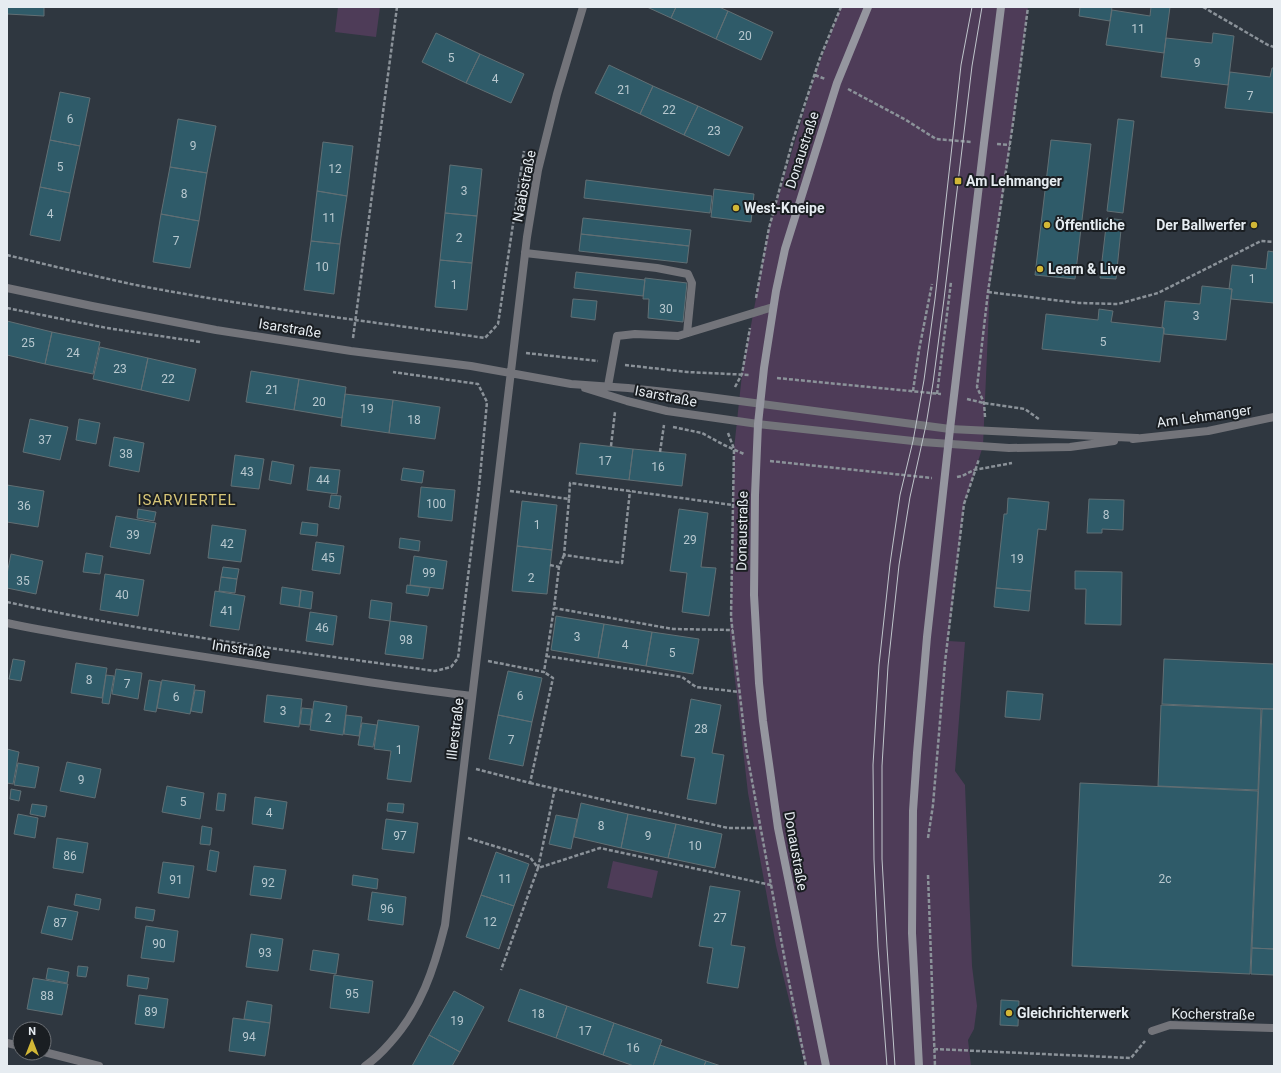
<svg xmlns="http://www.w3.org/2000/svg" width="1281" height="1073" font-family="Roboto,sans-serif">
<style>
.green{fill:#4e3c58}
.building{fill:#2f5b69;stroke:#616f74}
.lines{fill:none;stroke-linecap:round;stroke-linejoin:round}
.path{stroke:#8b9299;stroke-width:2.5;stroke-dasharray:4 2;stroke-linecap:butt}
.lane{stroke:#73747a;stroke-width:8}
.street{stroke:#73747a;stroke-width:8}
.secondary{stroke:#95969f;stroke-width:8}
.tram{stroke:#bfc5cb;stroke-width:1}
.poi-dot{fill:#d2b736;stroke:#1a1e22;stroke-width:1.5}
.labels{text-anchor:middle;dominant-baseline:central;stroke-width:4;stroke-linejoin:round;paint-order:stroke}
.number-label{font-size:12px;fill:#b8c8cf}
.street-label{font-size:14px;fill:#e6ecf1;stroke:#1a1e22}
.poi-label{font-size:14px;font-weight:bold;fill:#e6ecf1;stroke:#1a1e22;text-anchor:start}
.neighbourhood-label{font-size:15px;letter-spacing:1px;fill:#d7c678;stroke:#1a1e22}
</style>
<rect width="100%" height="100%" fill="#2f3740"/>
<path class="green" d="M338 7H380L376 37 335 32Z
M841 7H1028L1013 123 990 285 983 446 964 504 948 641 965 642 955 771 965 785 972 966 977 1006 974 1029 968 1040 971 1066H805L776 946 748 793 730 636 734 449 742 374 769 228 815 75Z
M613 861 658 871 652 898 607 888Z"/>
<path class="building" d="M7 7H44V16L7 14Z
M647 7H676L671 18Z
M676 7H719L728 11 716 39 671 18Z
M1080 7H1112L1110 21 1079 16Z
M1151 7H1170L1164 53 1106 45 1112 10 1150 16Z
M728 11 773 32 761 60 716 39Z
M436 33 480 54 466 83 422 62Z
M1213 33 1234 36 1228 85 1161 77 1166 38 1212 43Z
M480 54 524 74 511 103 466 83Z
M609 65 653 86 640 114 595 93Z
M1272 68H1274V113L1225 108 1230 72 1270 77Z
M653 86 698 106 684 135 640 114Z
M60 92 90 98 80 146 50 140Z
M698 106 743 127 729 156 684 135Z
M178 119 216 126 207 173 170 167Z
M1118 119 1134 121 1123 213 1107 211Z
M50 140 80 146 70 193 40 187Z
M1051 140 1091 144 1075 279 1035 275Z
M323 142 353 146 347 196 317 191Z
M450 165 482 169 477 216 445 213Z
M170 167 207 173 199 221 161 214Z
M586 180 712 196 710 213 584 198Z
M40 187 70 193 60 241 30 235Z
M714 189 754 194 751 222 711 217Z
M317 191 347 196 340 244 311 241Z
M445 213 477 216 472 263 440 260Z
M161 214 199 221 190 268 153 262Z
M583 218 691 230 689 246 581 234Z
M1107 218 1122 220 1116 279 1100 278Z
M581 234 689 246 687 263 579 251Z
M311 241 340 244 334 294 304 290Z
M1268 251 1274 252V303L1231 299 1232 289H1229L1232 265 1266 269Z
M440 260 472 263 467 310 435 307Z
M576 272 645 280 643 296 574 288Z
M645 278 687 283 683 322 648 318 649 299H643Z
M1202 286 1232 289 1226 340 1164 334V328L1162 327 1165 301 1200 304Z
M573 299 597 301 595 320 571 317Z
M1099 309 1113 311 1111 322 1164 328 1160 362 1042 349 1046 314 1098 320Z
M7 321 52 332 45 364 7 355Z
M52 332 100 342 93 374 45 364Z
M100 347 148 358 141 390 93 379Z
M148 358 196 369 189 401 141 390Z
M251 371 299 379 294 410 246 402Z
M299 379 346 387 342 418 294 410Z
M345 394 393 400 389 433 341 426Z
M393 400 440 407 435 439 389 433Z
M30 419 68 427 60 460 23 452Z
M79 419 100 423 96 444 76 440Z
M114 437 144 443 139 472 109 466Z
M580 443 633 449 629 480 576 474Z
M633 449 686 454 682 486 629 480Z
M235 455 264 459 259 489 231 486Z
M272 461 294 465 291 484 269 480Z
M310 467 340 470 337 494 307 490Z
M403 468 424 471 422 483 401 480Z
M7 485 44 491 38 527 7 522Z
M421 487 455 490 452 521 418 517Z
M331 495 341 496 339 509 329 507Z
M1008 498 1049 502 1046 530 1038 529 1031 591 996 588 1004 514H1007Z
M1089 499 1124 500 1123 530 1102 529V533H1087Z
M522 501 557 505 552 550 517 546Z
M138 509 156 512 154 521 137 518Z
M679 509 708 513 701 567 716 568 709 616 682 612 687 573 670 571Z
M116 516 156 523 150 554 110 547Z
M302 522 318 524 317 536 300 534Z
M212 525 246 530 241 562 208 558Z
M400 538 420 541 419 551 399 548Z
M316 542 344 546 340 574 312 570Z
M517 546 552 550 547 594 512 591Z
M86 553 103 556 100 574 83 572Z
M11 554 43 561 36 594 7 588V574Z
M414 556 447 561 443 589 410 585Z
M223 567 239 569 237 579 221 577Z
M1075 571 1122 572 1121 625 1085 624 1086 589H1075Z
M105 574 144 580 138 616 100 610Z
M221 577 237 579 235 593 219 591Z
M407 585 430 588 428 596 406 593Z
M282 587 301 590 299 607 280 604Z
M996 588 1031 591 1029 611 994 607Z
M301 590 313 592 311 609 299 607Z
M215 591 245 596 239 630 210 626Z
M371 600 392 603 390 621 369 618Z
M310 612 337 616 333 645 306 641Z
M556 616 604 624 598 658 551 650Z
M390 621 427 626 423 659 385 654Z
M604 624 652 632 646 666 598 658Z
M652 632 699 639 693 674 646 666Z
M13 659 25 661 21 681 9 679Z
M1164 659 1274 664V709L1162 704Z
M76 663 107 668 102 698 71 693Z
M116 669 142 673 138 699 112 694Z
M508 671 542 678 532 722 498 715Z
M106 675 114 676 109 704 102 703Z
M149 680 161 682 156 712 144 710Z
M162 680 195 685 190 714 157 708Z
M195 690 205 691 202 713 191 711Z
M1007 691 1043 694 1040 720 1005 717Z
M267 695 302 699 299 727 264 722Z
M691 699 721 705 712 753 724 755 716 804 687 799 695 758 681 756Z
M314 701 347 706 343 735 310 730Z
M1161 705 1261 709 1258 790 1158 786Z
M302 708 312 709 310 725 300 724Z
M1262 709H1274V949L1252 948Z
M346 715 362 717 359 736 344 734Z
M498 715 532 722 523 766 489 759Z
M378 720 419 726 411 782 387 779 391 751 374 749Z
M362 723 377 725 373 747 358 745Z
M7 749 19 752 13 784 7 783Z
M67 762 101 769 95 798 60 791Z
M18 763 39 767 35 788 14 785Z
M1080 783 1258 791 1250 974 1072 966Z
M167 786 204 793 200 819 162 812Z
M11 789 21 791 19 801 10 799Z
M218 793 226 794 224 811 216 810Z
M255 797 287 802 283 829 252 824Z
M388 803 404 804 403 813 387 811Z
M581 803 628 814 621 848 574 837Z
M32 804 47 806 45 817 30 814Z
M18 814 38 818 35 838 14 834Z
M628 814 676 824 668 858 621 848Z
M556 815 577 819 571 849 549 844Z
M386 819 418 823 414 853 382 849Z
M676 824 722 834 715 868 668 858Z
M202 826 212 828 210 845 200 844Z
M57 838 88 843 83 873 53 868Z
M210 850 219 852 216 872 207 870Z
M496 852 529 864 514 906 481 895Z
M163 862 194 866 189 898 158 893Z
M254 866 286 870 281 899 250 895Z
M353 875 378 879 377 889 352 885Z
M710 886 740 891 731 945 745 947 738 988 707 983 713 948 699 946Z
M372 892 406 897 403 925 368 920Z
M76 894 101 899 99 910 74 905Z
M481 895 514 906 499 949 466 937Z
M48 906 78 912 72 940 41 933Z
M136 907 155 910 153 921 135 918Z
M146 926 178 931 174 962 141 958Z
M251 934 283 939 278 971 246 967Z
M1252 948 1274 949V975L1251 974Z
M313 950 339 954 336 974 310 970Z
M78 966 88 967 86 977 77 976Z
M48 968 69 972 67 983 46 979Z
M128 975 149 978 147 989 127 986Z
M334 975 373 981 369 1013 330 1008Z
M33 978 68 984 62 1015 27 1009Z
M520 989 567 1006 556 1038 508 1021Z
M454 991 484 1007 460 1052 429 1035Z
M139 995 168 999 164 1028 135 1024Z
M1001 1000 1019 1001 1018 1026 1000 1025Z
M247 1001 272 1005 270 1023 244 1019Z
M567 1006 614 1023 603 1055 556 1038Z
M233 1018 270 1023 265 1056 229 1051Z
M614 1023 662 1040 653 1066H634L603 1055Z
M429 1035 460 1052 452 1066H412Z
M660 1045 706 1061 704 1066H653Z
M706 1061 721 1066H704Z"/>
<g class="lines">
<path class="path" d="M1203 7 1268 45 1274 47
M815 75 825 79
M848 89 906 120 936 139 972 142
M997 144 1010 145
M7 255C48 265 90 275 131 284 248 307 367 321 485 338L498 324 524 151
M988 292 1079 303 1118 304 1158 293 1261 241 1274 242
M756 298 769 228 793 140 820 58 841 7
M7 308 107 328 200 342
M353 338 397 7
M526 353 598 361
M625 365 687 372 750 375
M777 378 941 394
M735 387 742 374 750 328
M913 391 919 350 932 284
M937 394 951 282
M967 399 984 403 1025 409 1040 420
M985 417 984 403 977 387 988 292 1013 123 1028 7
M673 427 702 433 724 445 744 454
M728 433 734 449 731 617 746 748 787 972 806 1066
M611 446 615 412
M660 452 664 425
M770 461 932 478
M957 477 962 476 974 470 1012 463
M510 491 569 499 570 483 733 505
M569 499 564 555 622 563 630 491
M564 555 559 567 554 608 673 629 733 630
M550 565 559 567
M7 602C148 633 292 651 435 671L451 667 458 658 479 487 487 402 478 384 393 372
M546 656 682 677 696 687 740 692
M488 661 544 672 554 608
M476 769 530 783 553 678 544 672
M530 783 728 828H761
M555 788 538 868 600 848 771 885
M468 838 530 857 538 868 501 970
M928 838 933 805 945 662 964 504 979 459
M928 875 935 1066
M934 1049 1131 1058 1145 1041"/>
<path class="lane" d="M525 253 657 268 688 274 692 283 687 333
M608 386 617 336 635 334 678 336 773 307"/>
<path class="street" d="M7 288 92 306 216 330 351 351 471 366 571 384 628 388 694 395 950 429 1137 438
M585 388 627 401 667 411 758 424 922 442 1009 448 1070 447 1114 441
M1133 439 1208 431 1274 417
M7 623C83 639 161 650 238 662 316 674 394 687 472 696
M1152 1031 1170 1025 1274 1028
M7 1043 20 1046
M44 1052 99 1066
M365 1066C374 1060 383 1051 390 1043 421 1009 434 969 445 925L527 237 538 170 557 94 583 7"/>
<path class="secondary" d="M826 1066 778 828 763 721 759 683 754 595 755 495 758 424 764 368 776 291 785 249 837 83 868 7
M919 1066 912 933 913 811 917 753 927 637 950 429 984 143 1001 7"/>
<path class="tram" d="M887 1066 878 947 874 860 873 765 879 665 890 564 900 495 913 441 924 380 935 299 961 65 972 7
M895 1066 887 947 882 859V766L888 666 899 565 910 497 926 425 933 383 944 299 972 66 982 7"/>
</g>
<g class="poi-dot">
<rect x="954" y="177" width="8" height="8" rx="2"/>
<circle cx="736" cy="208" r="4"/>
<circle cx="1047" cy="225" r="4"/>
<circle cx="1254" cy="225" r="4"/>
<circle cx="1040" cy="269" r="4"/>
<circle cx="1009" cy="1013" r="4"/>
</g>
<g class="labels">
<g class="number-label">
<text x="1138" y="29">11</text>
<text x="745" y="36">20</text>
<text x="451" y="58">5</text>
<text x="1197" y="63">9</text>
<text x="495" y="79">4</text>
<text x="624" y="90">21</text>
<text x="1250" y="96">7</text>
<text x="669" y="110">22</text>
<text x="70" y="119">6</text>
<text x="714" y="131">23</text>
<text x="193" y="146">9</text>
<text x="60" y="167">5</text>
<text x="335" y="169">12</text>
<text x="464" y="191">3</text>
<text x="184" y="194">8</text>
<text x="50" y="214">4</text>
<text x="329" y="218">11</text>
<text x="459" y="238">2</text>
<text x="176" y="241">7</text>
<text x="322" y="267">10</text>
<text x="1252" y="279">1</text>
<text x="454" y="285">1</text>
<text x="666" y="309">30</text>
<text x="1196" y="316">3</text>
<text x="1103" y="342">5</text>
<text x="28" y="343">25</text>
<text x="73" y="353">24</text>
<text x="120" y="369">23</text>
<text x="168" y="379">22</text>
<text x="272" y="390">21</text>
<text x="319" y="402">20</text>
<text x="367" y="409">19</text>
<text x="414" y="420">18</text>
<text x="45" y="440">37</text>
<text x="126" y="454">38</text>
<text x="605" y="461">17</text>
<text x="658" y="467">16</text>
<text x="247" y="472">43</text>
<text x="323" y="480">44</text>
<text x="436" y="504">100</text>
<text x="24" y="506">36</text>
<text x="1106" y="515">8</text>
<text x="537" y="525">1</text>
<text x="133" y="535">39</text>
<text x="690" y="540">29</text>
<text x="227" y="544">42</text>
<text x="328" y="558">45</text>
<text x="1017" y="559">19</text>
<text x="429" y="573">99</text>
<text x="531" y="578">2</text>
<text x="23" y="581">35</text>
<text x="122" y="595">40</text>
<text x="227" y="611">41</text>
<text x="322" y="628">46</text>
<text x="577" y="637">3</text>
<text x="406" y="640">98</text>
<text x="625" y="645">4</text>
<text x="672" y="653">5</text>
<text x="89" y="680">8</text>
<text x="127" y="684">7</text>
<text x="520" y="696">6</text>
<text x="176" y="697">6</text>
<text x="283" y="711">3</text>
<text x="328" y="718">2</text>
<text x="701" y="729">28</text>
<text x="511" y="740">7</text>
<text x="399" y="750">1</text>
<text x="81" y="780">9</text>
<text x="183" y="802">5</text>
<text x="269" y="813">4</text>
<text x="601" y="826">8</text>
<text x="400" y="836">97</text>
<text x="648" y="836">9</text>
<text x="695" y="846">10</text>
<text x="70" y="856">86</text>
<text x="505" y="879">11</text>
<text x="1165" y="879">2c</text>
<text x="176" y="880">91</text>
<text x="268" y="883">92</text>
<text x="387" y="909">96</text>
<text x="720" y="918">27</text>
<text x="490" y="922">12</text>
<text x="60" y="923">87</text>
<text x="159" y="944">90</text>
<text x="265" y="953">93</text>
<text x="352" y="994">95</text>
<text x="47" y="996">88</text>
<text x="151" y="1012">89</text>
<text x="538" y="1014">18</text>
<text x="457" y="1021">19</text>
<text x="585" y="1031">17</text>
<text x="249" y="1037">94</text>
<text x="633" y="1048">16</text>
</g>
<g class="street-label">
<text transform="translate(802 150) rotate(-72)">Donaustraße</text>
<text transform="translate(524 186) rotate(-79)">Naabstraße</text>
<text transform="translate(290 328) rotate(9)">Isarstraße</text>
<text transform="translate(666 396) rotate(11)">Isarstraße</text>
<text transform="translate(1204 416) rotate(-8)">Am Lehmanger</text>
<text transform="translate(742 531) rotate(-89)">Donaustraße</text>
<text transform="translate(241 649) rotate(9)">Innstraße</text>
<text transform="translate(455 729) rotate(-83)">Illerstraße</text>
<text transform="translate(796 851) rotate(80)">Donaustraße</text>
<text transform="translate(1213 1014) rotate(1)">Kocherstraße</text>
</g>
<g class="poi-label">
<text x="966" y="181">Am Lehmanger</text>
<text x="744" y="208">West-Kneipe</text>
<text x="1055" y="225">Öffentliche</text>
<text x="1246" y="225" text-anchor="end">Der Ballwerfer</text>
<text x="1048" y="269">Learn &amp; Live</text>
<text x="1017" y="1013">Gleichrichterwerk</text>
</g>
<g class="neighbourhood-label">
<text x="187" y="500">ISARVIERTEL</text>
</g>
</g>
<rect width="1281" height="1073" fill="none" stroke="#e6ecf1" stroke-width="16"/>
<g transform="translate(32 1041)"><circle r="19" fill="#1a1e22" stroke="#6c7075"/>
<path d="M0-3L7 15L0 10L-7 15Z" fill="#d2b736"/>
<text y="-6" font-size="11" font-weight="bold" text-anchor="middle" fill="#e6ecf1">N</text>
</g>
</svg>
